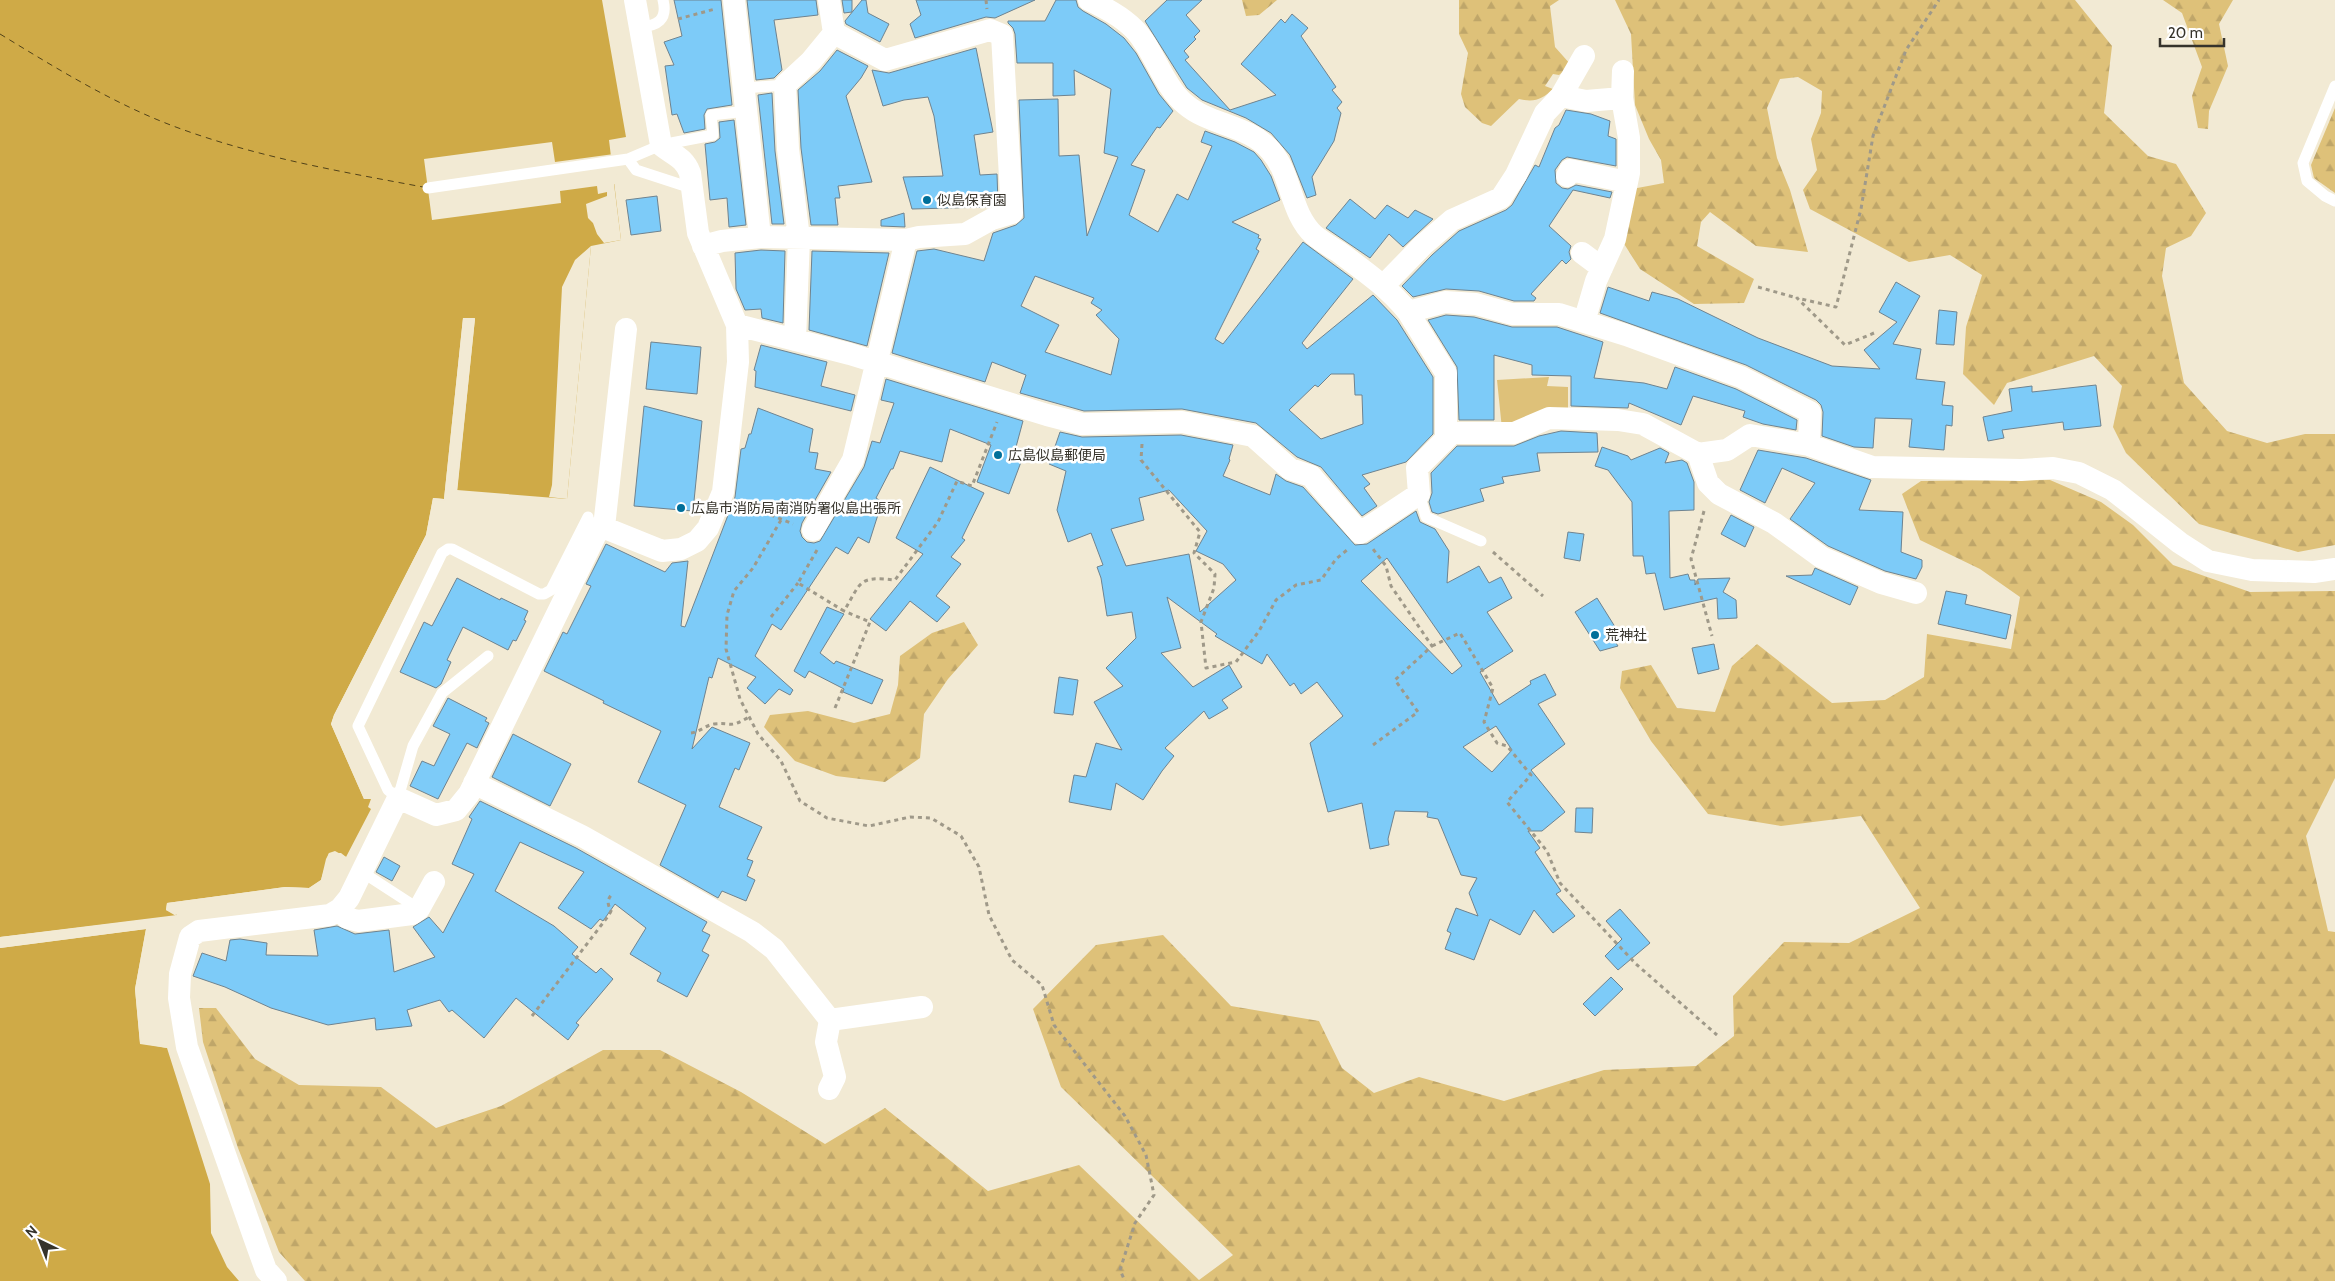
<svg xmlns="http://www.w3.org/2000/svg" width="2335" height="1281" font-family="Cabin,'Noto Sans JP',sans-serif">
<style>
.green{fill:#dec179}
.forest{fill:url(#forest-firs)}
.water{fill:#cfaa47}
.pier{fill:#f2ead4}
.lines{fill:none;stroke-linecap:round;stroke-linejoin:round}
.ferry{stroke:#514219;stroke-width:1;stroke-dasharray:6 5;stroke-linecap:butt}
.building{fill:#7dcbf8;stroke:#6f838f;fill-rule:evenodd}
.path{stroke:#9f9989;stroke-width:3;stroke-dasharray:4 4;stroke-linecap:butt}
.service{stroke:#fff;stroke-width:11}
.minor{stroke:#fff;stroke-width:22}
.poi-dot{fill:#006f9a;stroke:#fff;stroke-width:2}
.labels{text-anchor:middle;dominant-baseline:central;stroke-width:5;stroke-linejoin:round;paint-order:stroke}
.poi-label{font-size:14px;fill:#36332b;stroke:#fff;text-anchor:start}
</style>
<defs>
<pattern id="forest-firs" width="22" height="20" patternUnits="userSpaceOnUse" patternTransform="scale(1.25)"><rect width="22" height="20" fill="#dec179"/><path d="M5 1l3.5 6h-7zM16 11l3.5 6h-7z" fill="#bfa669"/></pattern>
</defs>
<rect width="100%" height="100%" fill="#f2ead4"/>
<path class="green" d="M1549 377 1547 386 1568 387V412L1502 429 1497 380Z"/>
<path class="forest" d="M1242 0H1277L1259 15 1246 16Z
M1459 0H1559L1550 6 1555 47 1571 65 1559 75 1553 74 1545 86 1553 89C1542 99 1535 103 1519 99L1491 126 1482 123 1465 107 1461 94 1468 53 1459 34Z
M1615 0H2075L2112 46 2104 113 2148 156 2176 164 2206 213 2191 236 2166 248 2162 276 2184 383 2227 431 2267 443 2305 434H2335V545L2298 552 2199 524 2126 453 2113 427 2122 386 2094 356 2007 383 1994 405 1963 374 1966 327 1982 275 1950 255 1909 262 1810 209 1803 190 1817 170 1811 139 1821 113 1822 91 1798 77 1780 79 1767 108 1777 158 1790 190 1808 252 1756 246 1710 212 1701 222 1697 246 1754 279 1744 303 1694 304 1640 269 1621 239 1632 189 1664 183 1661 160 1649 139 1635 105 1631 34Z
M2163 0H2233L2219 24 2228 66 2209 111 2208 129 2198 128 2192 96 2202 67 2182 13Z
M2335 108V193L2314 178 2311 165Z
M2050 480 2101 502 2133 525 2173 565 2250 592 2335 591V778L2306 836 2328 931 2335 932V1281H305L279 1252 238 1148 203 1042 199 1008H216L255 1059 299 1085 381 1087 436 1128 501 1106 603 1050H660L741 1092 825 1144 885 1108 988 1191 1079 1165 1199 1280 1233 1255 1061 1087 1033 1009 1096 945 1163 935 1231 1006 1319 1021 1342 1068 1374 1093 1419 1077 1504 1101 1604 1070 1696 1066 1734 1036 1733 996 1784 942 1849 943 1920 908 1861 816 1781 826 1708 814 1651 741 1620 688 1622 671 1651 665 1677 708 1715 712 1732 666 1757 644 1832 703 1885 700 1924 677 1927 634 2011 649 2020 597 1980 569 1920 540 1902 494 1921 481Z
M964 622 978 645 948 679 924 714 920 758 885 782 836 776 795 761 764 727 770 715 808 711 854 723 890 714 898 685 900 656 932 633Z"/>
<path class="water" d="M0 0H602L626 137 609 140 621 240 591 246 567 499 457 490 475 319 463 318 444 499 433 498 426 535 334 715 331 724 364 799H371L368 807 371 809 346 857 341 853H329L321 880 309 888 285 887 167 903 166 910 177 915 0 937Z
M146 929 135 989 140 1043 167 1048 210 1184 211 1233 227 1267 239 1281H0V948Z"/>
<path class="pier" d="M552 142 555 162 614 154 617 184H614L621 240 604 243 597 234 593 223 588 218 586 204 607 196V192L598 194 597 186 560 191 561 203 432 220 424 159Z
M591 246 567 499 549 497 552 485 562 287 575 260Z
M463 318H475L457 493 455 490 472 321 465 320 446 500 435 501 429 536 333 724 366 796 373 797 364 799 331 724 334 715 426 535 433 498 444 499Z
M335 851 348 858 345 860 335 854 331 855 324 882 310 890H286L169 905 168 909 175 912 177 918 0 940V937L176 916 166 910 167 903 285 887 309 888 321 880 326 859 329 853Z
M147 927 148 930 138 989 142 1041 167 1046V1048L140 1044 135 989 146 929 0 948V946Z"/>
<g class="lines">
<path class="ferry" d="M0 34C59 70 119 107 184 130 262 158 343 172 423 187"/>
</g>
<path class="building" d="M674 0H721L732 105 707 109 704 115 705 129 684 133 677 114 672 115 665 66 674 65 664 42 682 36Z
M747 0H816L818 15 774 20 782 70 774 78 756 80Z
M842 0H852V12L844 13Z
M862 0H866L868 13 889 24 880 42 846 24 845 21Z
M916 0H1035L995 18 986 17 915 38 910 24 921 15Z
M1056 0H1076L1078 7 1083 11 1106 24 1124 38 1136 53 1159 94 1173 111 1160 128 1157 127 1131 165 1145 170 1129 215 1158 232 1177 194 1188 200 1212 146 1201 142 1205 131 1235 142 1254 152 1261 160 1271 176 1280 200 1232 222 1259 235 1258 238 1261 239 1256 249 1259 251 1215 339 1223 344 1303 242 1353 279 1302 343 1307 349 1373 295 1397 320 1433 377V434L1406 462 1362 475 1370 484 1364 488 1377 506 1362 516 1321 467 1297 457 1256 423 1182 409 1084 411 1020 393 1026 375 992 362 985 382 892 353 917 251 934 249 984 261 993 233 1016 225 1024 218 1019 100 1058 99 1059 156 1079 155 1087 236 1118 157 1104 153 1111 89 1074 70 1075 95 1053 96V63H1017L1015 34 1013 28 1008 23V21H1045ZM1035 276 1094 298 1091 303 1102 310 1096 315 1119 339 1111 375 1045 352 1059 325 1021 306ZM1331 374H1354L1355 395H1362L1363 424 1321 439 1289 410 1315 385 1318 387Z
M1167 0H1202L1186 15 1200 31 1194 37 1196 39 1184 51 1189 57 1185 60 1230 110 1276 95 1241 64 1281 19 1285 23 1292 14 1308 28 1301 36 1336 87 1332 90 1342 102 1337 108 1341 113 1334 141 1312 177 1316 195 1307 198 1290 155 1271 133 1246 118 1202 100 1187 88 1145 21Z
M976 48 993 132 974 135 980 175 997 174 998 203 987 207 912 209 903 177 943 176 934 116 928 97 904 100 883 106 872 70 889 73Z
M837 50 868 66 861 78 846 96 872 182 838 186 840 198H835L838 225H811L801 148 798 90 820 71Z
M772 93 775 151 784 224H772L758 95Z
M1566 110 1591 114 1610 121 1608 136 1616 139V166L1567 157 1562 160 1555 170 1556 183 1562 188 1568 189 1576 185 1612 192 1610 198 1573 190 1549 226 1571 246 1569 252 1571 259 1566 264 1562 260 1531 294 1536 298 1534 301H1514L1479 291 1446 289 1413 297 1402 286 1432 255 1459 231 1506 210 1512 205 1535 165 1539 167 1555 128 1559 125Z
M734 120 746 225 729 227 727 198 710 200 705 144 715 142 720 138 719 122Z
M657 196 661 231 631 235 626 200Z
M1350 199 1375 219 1387 205 1408 218 1415 210 1433 219 1403 247 1389 234 1370 258 1326 228Z
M904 213 905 227 881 226V220Z
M761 250 785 251 783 323 762 318 761 309 745 310 736 289 735 253Z
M812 251 889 253 867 346 809 330Z
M1896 282 1920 296 1893 344 1921 349 1916 379 1945 382 1942 405 1953 406 1952 426 1946 425 1944 450 1909 447 1912 419 1875 418 1873 448 1854 447 1822 436 1823 412 1821 405 1816 400 1746 365 1600 313 1608 287 1649 301 1652 292 1678 299 1758 338 1832 366 1880 369 1864 350 1897 322 1879 312Z
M1939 310 1957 312 1954 345 1936 344Z
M1446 315 1474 317 1512 327H1557L1603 342 1594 378 1644 383 1667 389 1675 367 1736 389 1797 420 1796 430 1763 424 1743 417 1745 411 1693 396 1681 425 1629 403 1628 408 1571 406V376L1532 375V365L1494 355V420H1459L1457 367 1428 320Z
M651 342 701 347 697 394 646 389Z
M761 345 827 362 821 386 855 395 851 411 755 387 756 371 754 370Z
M886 379 1023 421 1013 458 1021 462 1009 494 977 482 991 445 950 429 942 462 900 451 893 469H891L876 498 882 502 869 543 858 537 848 554 836 547 781 630 772 624 755 656 793 690 790 695 779 689 765 704 747 688 756 677 718 658 712 678 709 677 692 749 712 727 750 743 739 770 735 768 719 807 762 827 747 859 753 861 747 876 755 880 746 901 722 891 718 898 660 865 686 805 638 782 661 731 603 703 604 701 544 671 545 669 563 632 567 634 591 586 586 584 606 544 665 572 672 563 688 561 681 626 685 627 735 497 741 449 745 448 749 434H751L758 408 813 429 809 452 818 453 815 469 831 472 802 523 800 531 802 537 807 542 814 543 820 541 864 467 872 441 880 443 894 403 881 400Z
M2096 385 2101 426 2064 430 2063 422 2002 430 2004 438 1988 441 1983 417 2012 411 2009 389 2032 386V392Z
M644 406 702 421 693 511 634 506Z
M1561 431 1597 433 1598 452 1537 453 1540 471 1502 477 1504 483 1480 489 1484 501 1438 514 1432 512 1429 502 1432 493 1431 473 1457 446H1514L1539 436Z
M1060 432 1082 437 1181 435 1233 445 1229 459 1230 460 1223 476 1270 495 1276 474 1286 481 1303 487 1355 545 1367 544 1416 511 1420 522 1435 529 1449 551 1447 583 1479 566 1489 583 1501 577 1512 598 1487 612 1513 651 1480 672 1499 705 1531 684 1530 681 1545 674 1556 695 1538 704 1565 744 1531 770 1565 812 1542 831H1528L1540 848 1535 852 1561 891 1556 894 1575 916 1553 933 1534 910 1520 935 1490 919 1474 960 1445 949 1451 933 1447 931 1456 908 1478 916 1469 893 1477 878 1461 875 1438 819 1427 817 1428 812 1395 811 1388 839 1389 845 1370 849 1362 803 1328 812 1310 743 1343 716 1317 682 1301 694 1294 683 1290 686 1267 654 1262 664 1215 636 1217 634 1167 597 1181 648 1161 653 1193 687 1229 665 1242 687 1222 700 1228 708 1209 719 1204 711 1165 748 1174 756 1162 771 1143 800 1116 783 1111 810 1069 802 1074 775 1086 777 1096 743 1122 750 1094 702 1123 686 1106 668 1136 638 1132 612 1107 616 1101 578 1097 567 1103 565 1091 533 1068 542 1057 510 1066 471 1049 464ZM1169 490 1207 531 1196 551 1223 564 1236 580 1200 612 1189 554 1126 566 1111 529 1144 520 1139 498ZM1387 558 1462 666 1452 674 1361 581ZM1496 726 1512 750 1492 772 1463 747Z
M1602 447 1628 456 1631 460 1660 448 1669 453 1665 463 1682 460 1687 463 1694 482V510L1669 511 1670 578 1688 574 1690 580H1695V585L1698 579 1730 578 1723 592 1736 600 1737 618 1718 619 1717 598 1664 610 1655 573 1646 574 1643 556H1633L1632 502 1608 470 1595 466Z
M1758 450 1806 458 1871 480 1859 510 1903 512 1901 552 1922 560V567L1916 579 1885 571 1828 546 1790 519 1815 483 1782 468 1765 503 1740 490Z
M930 467 984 493 962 538 965 540 951 557 961 564 936 596 950 607 937 622 910 601 886 631 870 619 923 554 896 538Z
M1731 515 1754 527 1745 547 1721 534Z
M1568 532 1584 534 1580 561 1564 558Z
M1815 568 1858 587 1850 605 1786 576 1812 575Z
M457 578 500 600 501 598 528 611 524 620 526 621 516 641 513 640 508 650 463 627 447 660 451 662 441 684 436 688 400 672 424 622 432 626Z
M1946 591 1967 595 1965 604 2011 615 2006 639 1938 624Z
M1597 598 1622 638 1616 643 1618 646 1600 651 1575 612Z
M827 607 844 614 820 653 834 664 836 661 883 680 872 704 843 692 844 689 809 671 805 678 794 671Z
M1714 644 1719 669 1698 674 1692 648Z
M1059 677 1078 680 1073 715 1054 713Z
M448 698 487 718 485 721 489 723 477 748 467 743 438 799 410 786 422 761 434 766 450 734 433 726Z
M513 734 571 764 550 806 492 777Z
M480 801 576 848 707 922 702 931 710 935 702 951 709 955 687 997 657 981 661 973 630 954 646 928 615 904 603 921 600 919 591 929 558 908 584 872 520 842 495 891 554 926 578 947 572 954 596 973 601 968 613 979 576 1023 579 1025 568 1040 516 998 484 1038 452 1010 449 1012 440 1000 407 1010 412 1026 376 1030 375 1018 328 1025 271 1008 225 987 193 976 202 953 226 961 230 940 240 939 267 943 266 955 318 956 314 930 337 926 355 934 389 930 394 972 435 957 413 927 429 917 443 933 474 874 452 864 472 819 469 817Z
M1576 808H1593L1592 833 1575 832Z
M384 857 400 866 392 881 376 872Z
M1620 909 1650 943 1618 970 1605 956 1622 939 1606 921Z
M1611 977 1623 989 1595 1016 1583 1004Z"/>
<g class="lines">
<path class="path" d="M986 0 987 9
M678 19 715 9
M1758 287 1797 298
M1874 333 1845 345 1797 298 1836 307 1861 209 1873 136 1906 50 1939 0
M1142 444 1141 460 1200 532 1194 553 1215 574 1214 588 1201 622 1206 668 1236 662 1259 631 1276 600 1296 585 1321 580 1336 559 1347 550
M741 503 793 524
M1704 511 1691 559 1712 636
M781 520 753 568 734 591 727 615 726 649 740 699 758 734 781 761 800 801 827 818 869 826 910 817 931 818 961 836 979 867 989 915 1012 960 1042 985 1054 1025 1125 1116 1146 1155 1154 1195 1135 1223 1120 1270 1125 1281
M817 550 798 583 844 611C862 581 858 576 895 580L938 522 957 481 972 486 997 422
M1493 552 1543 596
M771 617 798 583
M1432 646 1460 633 1493 688 1484 722 1497 743 1507 746 1531 775 1507 802 1547 851 1560 883 1636 964 1717 1035
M835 708 870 622 844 611
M691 733C700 732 706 725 714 724 734 722 728 729 749 717
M1373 745 1418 712 1395 680 1432 646 1391 586 1386 566 1373 549
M532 1016 609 915 611 911C607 903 607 900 612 894"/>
<path class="service" d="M640 27C657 26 668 20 663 0
M2335 86 2303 163 2307 181 2325 196 2335 201
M744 88 785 85
M628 159 636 170 682 185 692 184
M428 188 628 159 661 145 713 135 711 115 747 111
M1419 494 1426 517 1481 541
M488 656 442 693 413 746 398 798 388 790 358 726 442 553 448 549H452L539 594H544L551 590 588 517
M362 872 419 909"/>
<path class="minor" d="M734 0 760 237
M829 0 834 33 885 60 990 30 1002 35 1012 213 992 219 965 234 919 237 906 240
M1089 0C1105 8 1121 16 1134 29 1153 48 1163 86 1185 104 1210 126 1248 124 1271 151 1292 175 1290 213 1314 235 1321 241 1331 247 1339 252 1363 270 1389 288 1408 312L1445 302 1476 304 1512 314H1559L1626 335 1741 377 1810 412 1809 445
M1561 96 1586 101 1622 98
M1567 176 1570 170 1627 182
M703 246 722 241 760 237 906 240 853 460 813 530
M1582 253 1602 268
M1383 286 1423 245 1452 220 1501 198 1516 175 1545 113 1561 96 1584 56
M1408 312 1446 373V439
M1584 322 1596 281 1615 239 1629 173V138L1622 98 1623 71
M737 325 850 354 1047 415 1082 424 1182 422 1253 436 1290 469 1311 476 1360 533 1419 494 1417 468 1452 433H1514L1549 418 1618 420 1643 424 1698 454 1727 450 1750 435 1809 445 1872 467 2021 470 2053 468 2079 473 2113 490 2180 543 2208 561 2252 570 2314 572 2335 569
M795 340 799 238 788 149 785 85 811 61 834 33
M1698 454 1708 483 1719 494 1774 523 1821 557 1881 583 1916 593
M604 527 626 329
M474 783 582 836 752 932 774 949 830 1020 826 1042 835 1077 829 1089
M340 909 347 918 358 921 412 914 419 909 434 882
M830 1020 922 1007
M276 1281 266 1270 258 1248 187 1047 179 998 180 974 190 937 199 931 330 915 340 909 349 898 398 798 436 815 456 810 469 794 600 526 662 551 681 549 697 541 708 528 723 492 738 362 737 325 698 233 690 173C684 157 673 155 661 145L635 0"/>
</g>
<g class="poi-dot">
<circle cx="927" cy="200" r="5"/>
<circle cx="998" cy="455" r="5"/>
<circle cx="681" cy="508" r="5"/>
<circle cx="1595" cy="635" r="5"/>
</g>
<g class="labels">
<g class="poi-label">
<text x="937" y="200">似島保育園</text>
<text x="1008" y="455">広島似島郵便局</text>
<text x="691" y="508">広島市消防局南消防署似島出張所</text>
<text x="1605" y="635">荒神社</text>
</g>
</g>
<g transform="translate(40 1241) rotate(317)" stroke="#ffffff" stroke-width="4" paint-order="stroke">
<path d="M0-4L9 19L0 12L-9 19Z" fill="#36332b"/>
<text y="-8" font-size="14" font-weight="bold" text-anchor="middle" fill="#36332b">N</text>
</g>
<path d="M2160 38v8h64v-8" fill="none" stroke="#36332b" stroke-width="2.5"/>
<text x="2168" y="38" font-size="15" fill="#36332b" stroke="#ffffff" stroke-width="4" paint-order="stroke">20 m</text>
</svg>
